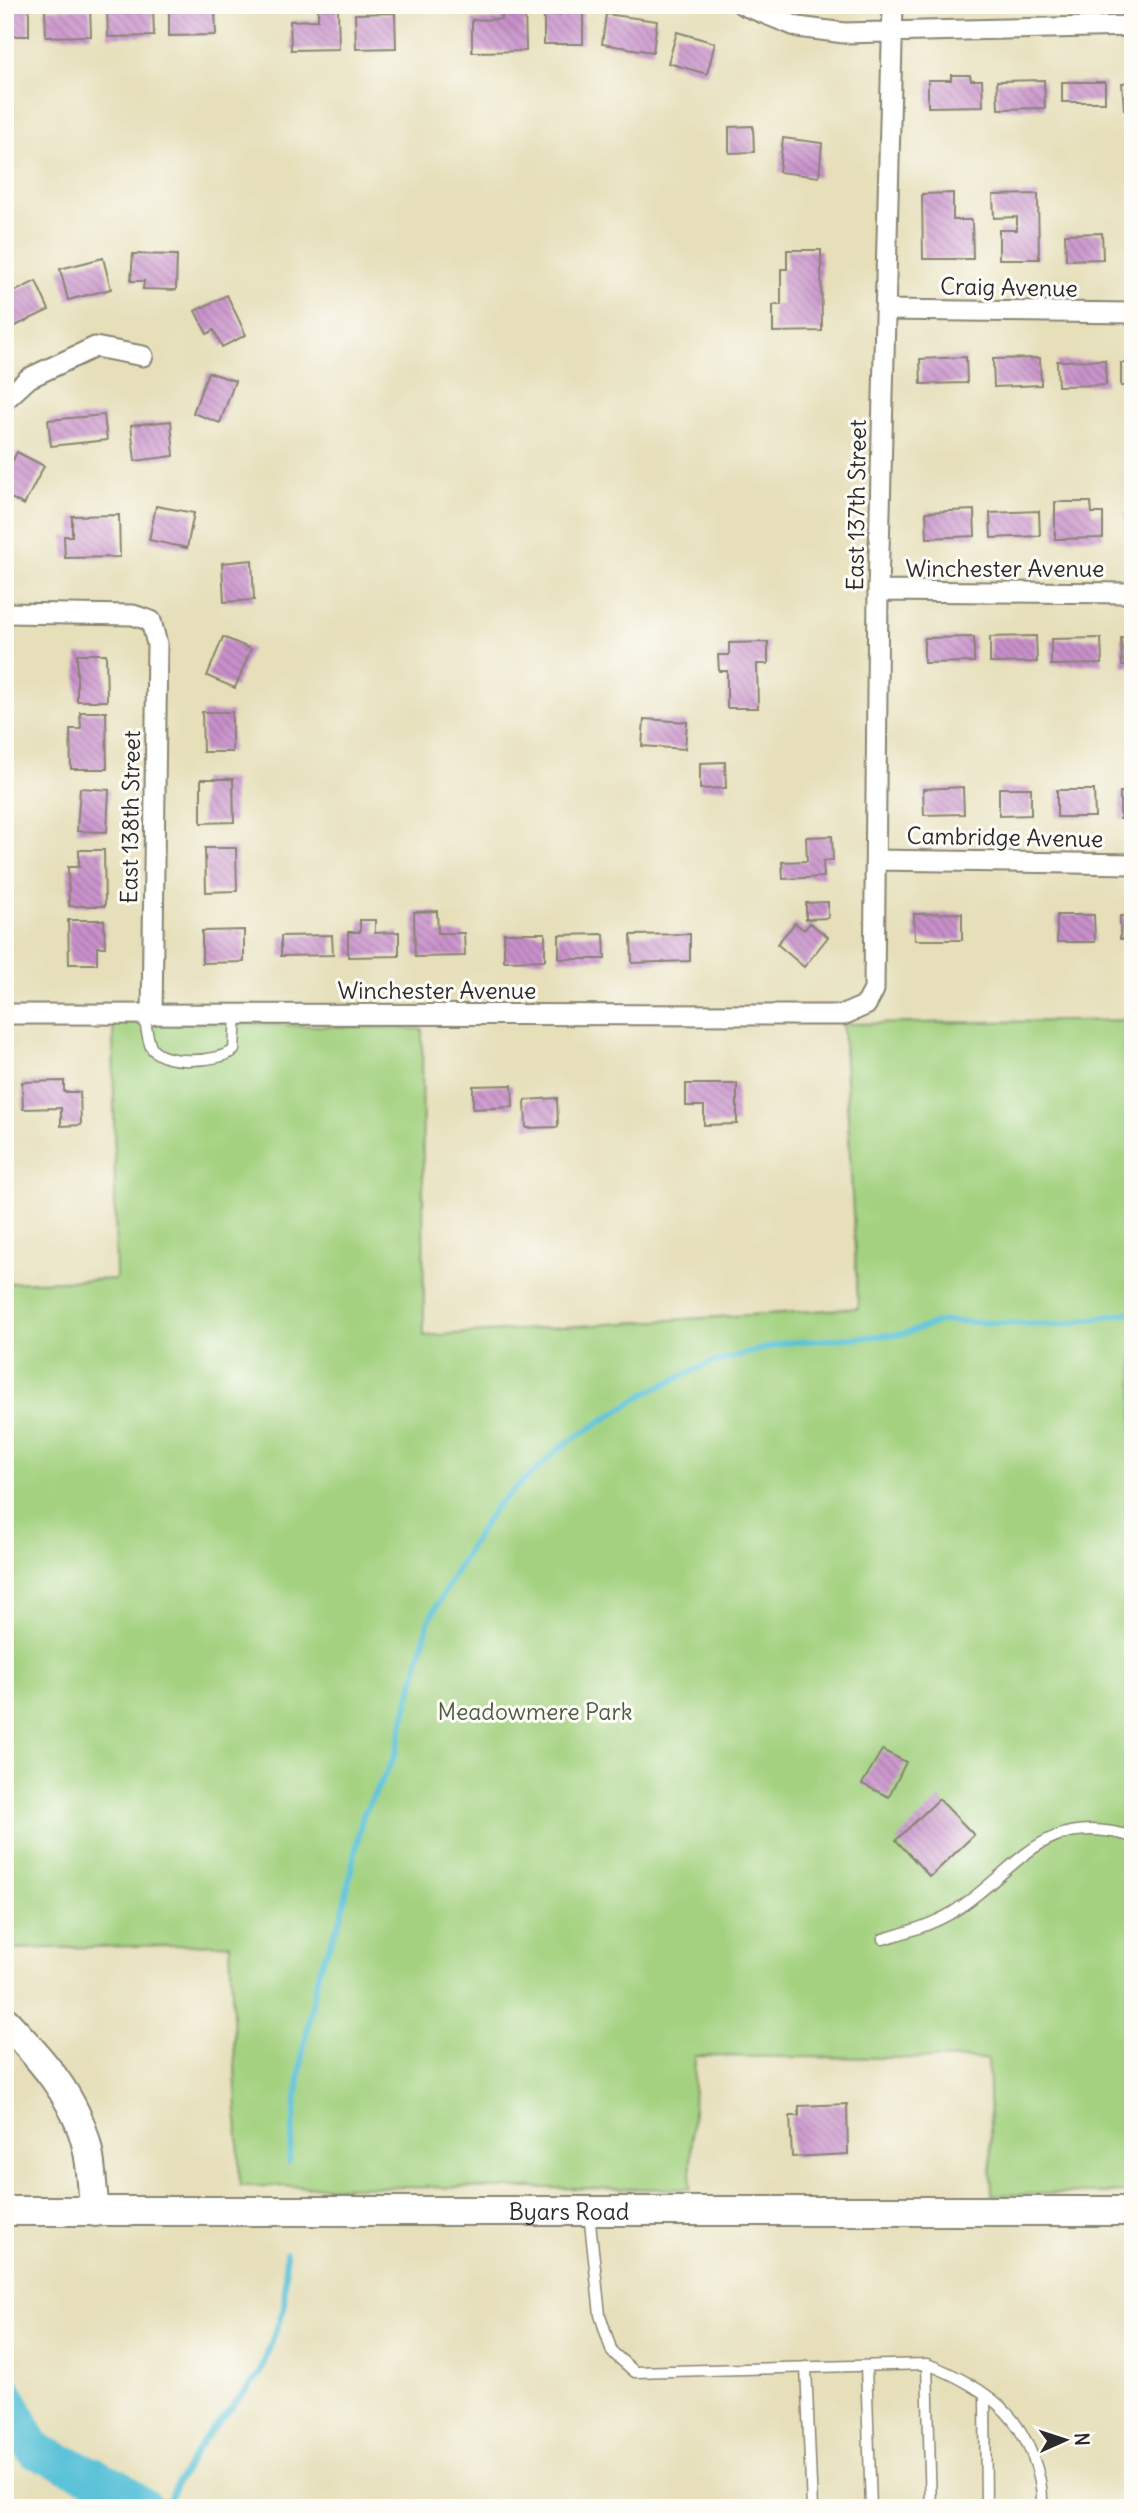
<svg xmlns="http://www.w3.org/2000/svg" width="1138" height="2513" font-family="Delius,sans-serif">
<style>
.green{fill:#a3d17f;stroke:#677e55;stroke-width:2}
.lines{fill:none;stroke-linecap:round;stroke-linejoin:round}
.stream{stroke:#5bc2d8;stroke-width:6}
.river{stroke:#5bc2d8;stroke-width:37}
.building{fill:url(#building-back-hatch)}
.lane-casing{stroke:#888572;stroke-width:13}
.street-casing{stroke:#888572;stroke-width:23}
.secondary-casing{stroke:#888572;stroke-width:32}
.lane{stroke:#fff;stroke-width:10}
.street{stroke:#fff;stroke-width:19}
.secondary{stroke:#fff;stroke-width:28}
.labels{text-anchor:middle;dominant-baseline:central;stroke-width:6;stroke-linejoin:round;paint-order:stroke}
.street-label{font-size:23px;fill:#2b2b2b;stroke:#fdfcf7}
.park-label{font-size:23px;fill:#4f5d44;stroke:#fdfcf7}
</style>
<defs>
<pattern id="building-back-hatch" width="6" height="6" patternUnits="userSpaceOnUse" patternTransform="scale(1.75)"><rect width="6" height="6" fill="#c890ca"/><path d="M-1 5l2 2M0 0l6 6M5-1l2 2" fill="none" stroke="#a376a4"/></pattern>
</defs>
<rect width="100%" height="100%" fill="#fdfcf7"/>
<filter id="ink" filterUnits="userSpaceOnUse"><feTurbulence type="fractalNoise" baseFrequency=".0143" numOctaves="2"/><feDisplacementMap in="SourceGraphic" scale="14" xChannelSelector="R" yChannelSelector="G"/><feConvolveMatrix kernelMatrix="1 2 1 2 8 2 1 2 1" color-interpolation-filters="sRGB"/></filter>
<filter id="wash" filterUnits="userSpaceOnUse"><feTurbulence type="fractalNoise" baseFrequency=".00686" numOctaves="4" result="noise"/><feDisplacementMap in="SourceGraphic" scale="28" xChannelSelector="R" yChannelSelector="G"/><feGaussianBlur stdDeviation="1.57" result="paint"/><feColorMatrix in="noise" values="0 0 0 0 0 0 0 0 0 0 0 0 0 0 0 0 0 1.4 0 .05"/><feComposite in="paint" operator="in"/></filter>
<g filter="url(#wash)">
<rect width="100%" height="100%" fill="#e6dfba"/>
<path class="green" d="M113 1020 422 1029 424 1336 858 1308 843 1024 1133 1020V2192L992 2195 988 2059 695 2056 690 2189 240 2186 230 1944 5 1949V1283L116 1279Z"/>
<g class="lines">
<path class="stream" d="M289 2162 302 2055 319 1969 341 1918 363 1815 395 1756 429 1620 469 1548 496 1506 562 1446 648 1392 708 1364 784 1343 903 1334 943 1321 1058 1325 1133 1312
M166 2508 178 2481 205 2438 259 2376 284 2308 286 2253"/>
<path class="river" d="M5 2393 34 2450 117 2486 145 2508"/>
</g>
<g id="blocks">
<path class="building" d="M502 6H525L526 51 472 52V20L502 19Z
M153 7 154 36 108 37 107 8Z
M5 8H29V36H5Z
M90 8 91 36 46 37 45 9Z
M215 8 216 35 169 36V9Z
M318 9H338L339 49 291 50 290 21 318 20Z
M559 9H583V44H544V15H560Z
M395 13 396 48 356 49 355 14Z
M606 14 657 21 653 52 602 44Z
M677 32 715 43 707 74 668 63Z
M951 75H970L971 80H982L983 106 928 107V80H951Z
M1044 80 1045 108 998 109 997 81Z
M1062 82H1105V102H1062Z
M1133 82V109L1124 110 1122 83Z
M753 126 754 152 729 153V127Z
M783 138 822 143 819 177 779 172Z
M953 193V220H972L973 259H923L922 194Z
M1038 194 1039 259H999V230H1017V217L994 218 993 195Z
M1102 233 1103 259 1066 260 1065 234Z
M787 250H821L822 331 773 332V305H781V269H787Z
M133 254 177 255 176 290 143 289 144 281H131Z
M103 258 111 289 68 300 60 269Z
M36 281 49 310 7 330 5 296Z
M227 295 246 335 222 347 214 330 207 334 195 311Z
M966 357 967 383 921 384 920 359Z
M1040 358 1041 385 994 387 993 359Z
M1105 360 1106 385 1058 386 1057 361Z
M1121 363H1133V386H1121Z
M208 372 235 381 220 423 193 413Z
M104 415 107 440 51 446 48 420Z
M171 421 174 456 135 461 131 425Z
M17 452 44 466 24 505 5 495V475Z
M1055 502H1091L1092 513H1103V538L1055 539Z
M156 506 194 513 187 548 149 540Z
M974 510 975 536 927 538 926 512Z
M1039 511 1040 536 991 538 990 513Z
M1125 513H1133V539L1126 540Z
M119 515 120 557 65 558 64 536H72V516Z
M252 560 254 600 224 602 222 563Z
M1036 636 1037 662 990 663V637Z
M223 637 251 649 235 688 207 676Z
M974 637V662L924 663V638Z
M1101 638 1102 664 1051 665V639Z
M1121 638H1133V666H1122Z
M768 642V664H757L758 708H727V671H719L718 655H729V643Z
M77 654H106L107 701H77Z
M80 712H106L107 769H71L70 729H81Z
M202 712H232V752H203Z
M644 719 687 722 685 749 642 746Z
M725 762 726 788 700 789V763Z
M201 779H233L234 822 201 823Z
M963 787 964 814 924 815 923 789Z
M80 788 109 790 107 832 77 831Z
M999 788H1031V815L999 816Z
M1057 790H1094L1095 817H1057Z
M1120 792H1133V819H1120Z
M832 836 833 860 823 861 824 877 783 879 782 862 807 861 806 837Z
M205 848H236L237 891 206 892Z
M79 850H104L105 906H69L68 867H79Z
M828 902V918L806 919V903Z
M437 911 438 933H464L465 956 415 957 414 912Z
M962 913V940H915L914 914Z
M1057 915H1094L1095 942H1057Z
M1120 916H1133V939H1120Z
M68 920H104L105 947H97V964H69Z
M360 920H375V933L399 932V956L348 957V932H360Z
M795 923 804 930 810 923 828 937 804 967 777 944Z
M244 930V962L202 963V931Z
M504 933H545V960L504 961Z
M604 934 605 959H559V935Z
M690 934V961L632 963 631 935Z
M332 935 333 955 281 956V936Z
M64 1081V1092H80L81 1125 61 1126V1108L23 1109 22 1082Z
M686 1084H737V1124L704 1125V1106H686Z
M512 1085 513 1107 473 1109V1086Z
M557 1098 558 1127 526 1128 525 1100Z
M882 1750 906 1762 889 1797 862 1784Z
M939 1799 974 1835 930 1877 896 1840Z
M847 2104 848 2154 792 2157 790 2116H799V2106Z"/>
</g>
</g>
<g filter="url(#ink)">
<use href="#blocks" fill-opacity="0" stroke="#888572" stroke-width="2"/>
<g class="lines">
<defs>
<path id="lane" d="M144 1015C146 1025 147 1038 151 1047 161 1066 220 1062 234 1050L236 1015
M883 1939C907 1932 932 1925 953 1912 1019 1870 1041 1809 1133 1837
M589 2213 600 2315 612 2352 635 2372 927 2364C954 2374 986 2391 1006 2412 1028 2435 1044 2477 1042 2508
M927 2364 931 2508
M866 2366 871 2508
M806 2367 812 2508
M985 2396 986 2508"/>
<path id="street" d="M743 5 798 27 844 33 1133 26
M885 310 1133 313
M5 400 29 378 95 347 143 356
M878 591 1133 593
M5 613 133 615 151 621 157 644 152 1015
M876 860 1133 864
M5 1014 843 1015 866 1005 874 990 878 591 893 5"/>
<g id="secondary">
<path d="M5 2021C39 2057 76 2097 87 2147 92 2168 92 2190 95 2212"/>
<path id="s1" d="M5 2211H1133"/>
</g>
</defs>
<use href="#lane" class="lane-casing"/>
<use href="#street" class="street-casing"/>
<use href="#secondary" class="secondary-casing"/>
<use href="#lane" class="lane"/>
<use href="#street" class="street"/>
<use href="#secondary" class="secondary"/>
</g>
</g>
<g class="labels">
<g class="street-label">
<text transform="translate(1009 287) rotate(1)">Craig Avenue</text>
<text transform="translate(856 505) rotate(-89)">East 137th Street</text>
<text x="1005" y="568">Winchester Avenue</text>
<text transform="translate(130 817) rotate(-89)">East 138th Street</text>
<text transform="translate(1005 837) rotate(1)">Cambridge Avenue</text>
<text x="437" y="990">Winchester Avenue</text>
<text stroke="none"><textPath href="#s1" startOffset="564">Byars Road</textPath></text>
</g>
<g class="park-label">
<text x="535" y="1711">Meadowmere Park</text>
</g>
</g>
<rect width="1138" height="2513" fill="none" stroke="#fdfcf7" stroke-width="28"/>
<g transform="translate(1065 2440) rotate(87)" stroke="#fdfcf7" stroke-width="5" paint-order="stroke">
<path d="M0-5L12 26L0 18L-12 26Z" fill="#2b2b2b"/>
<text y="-10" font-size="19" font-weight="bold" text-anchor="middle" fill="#2b2b2b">N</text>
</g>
</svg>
